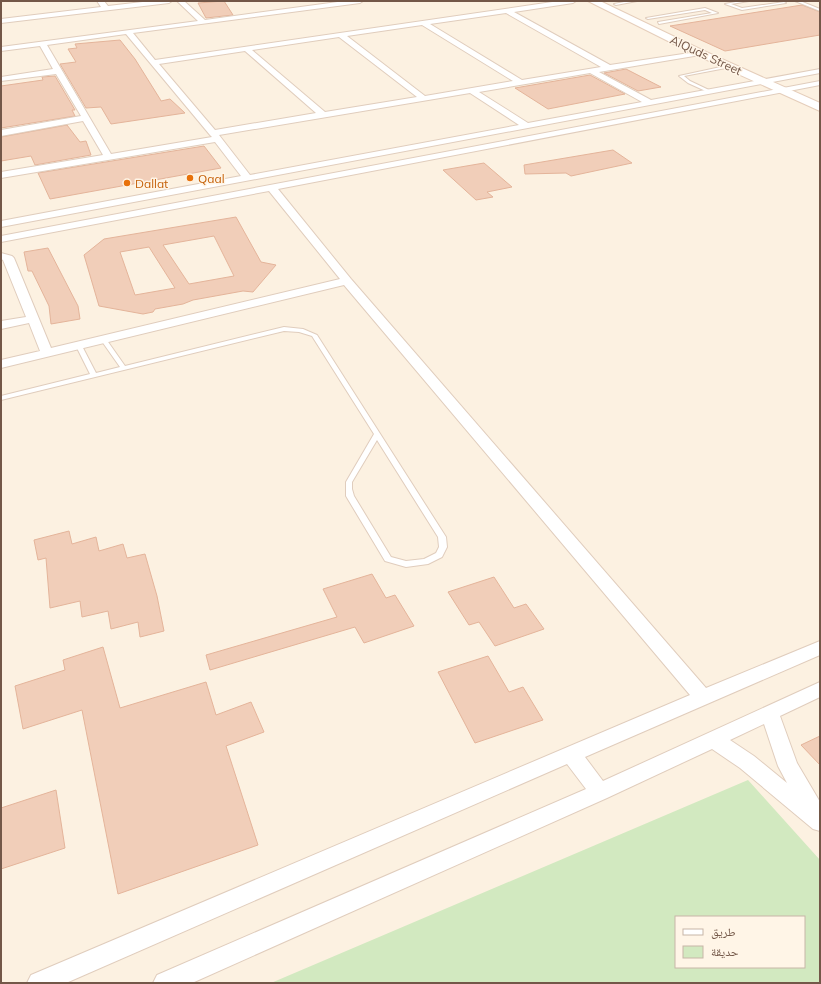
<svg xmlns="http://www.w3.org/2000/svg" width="821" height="984" font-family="Mulish,'Noto Naskh Arabic',sans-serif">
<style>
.green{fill:#d2e9c0;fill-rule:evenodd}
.building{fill:#f1ceb9;stroke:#e4b49a;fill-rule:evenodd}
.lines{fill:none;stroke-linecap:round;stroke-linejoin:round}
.lane-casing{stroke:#e0cdbd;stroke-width:2}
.street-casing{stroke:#e0cdbd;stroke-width:2}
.secondary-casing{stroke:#e5cebb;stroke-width:2}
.lane{fill:#fff;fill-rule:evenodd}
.street{fill:#fff;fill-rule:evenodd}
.secondary{fill:#fff;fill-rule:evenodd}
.food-dot{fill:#e8710a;stroke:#fff5e7;stroke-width:1.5}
.labels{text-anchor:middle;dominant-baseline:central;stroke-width:3;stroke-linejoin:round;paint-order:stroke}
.far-street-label{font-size:12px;fill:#735748;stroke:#fff5e7}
.far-food-label{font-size:12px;fill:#c56008;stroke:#fff5e7;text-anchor:start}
</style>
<rect width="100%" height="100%" fill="#fcf1e1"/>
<path class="green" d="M748 780 820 860V983H271ZM676 917H804V967H676Z"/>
<path class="building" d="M224 1 233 15 206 18 198 3Z
M802 5 820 12V35L725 51 670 26Z
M120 40 135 59 160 99 161 101 170 99 185 113 111 124 101 107 86 108 60 64 76 62 68 49 77 48 75 44Z
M626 69 661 87 638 91 604 73Z
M590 75 625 94 548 109 515 88Z
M55 76 75 110H72L75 116 1 128V86L43 80 42 77Z
M67 125 80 142 86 141 91 155 35 165 31 156 1 161V137Z
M204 146 221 168 50 199 38 173Z
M613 150 632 163 571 176 566 173 525 174 524 165Z
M484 163 512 187 487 192 493 197 476 200 443 170Z
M236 217 261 262 276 265 253 292 243 291 193 300 183 304 155 309 153 312 143 314 99 306 84 255 104 239ZM214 236 234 276 189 284 163 245ZM149 247 175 288 135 295 120 252Z
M48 248 78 306 80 319 51 324 49 306 32 271H28L24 252Z
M69 531 72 544 96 537 99 551 123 544 127 558 145 554 157 596 164 631 140 637 138 622 111 629 108 611 82 617 80 601 50 608 46 558 38 560 34 540Z
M372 574 386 598 395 595 414 626 364 643 355 627 210 670 206 655 337 617 323 589Z
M494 577 514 608 526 604 544 629 495 646 479 622 469 625 448 592Z
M103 647 120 708 206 682 216 715 251 702 264 732 226 746 258 845 118 894 82 710 23 729 15 686 65 670 63 660Z
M488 656 509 692 523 687 543 720 475 743 438 672Z
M820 736V765L801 745Z
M56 790 65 848 1 869V808Z"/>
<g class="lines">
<defs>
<path id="lane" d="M629 1H637L616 5 614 4Z
M741 1H749L731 4 742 8 784 2 786 3 742 10 725 4Z
M795 1H800L820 9V11Z
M705 8 718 13 659 24 658 22 712 13 705 10 648 19 646 18Z
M730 65 731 67 684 76 690 81 711 91V93H710L688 83 679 76Z
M284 327 303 329 317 335 446 537 447 547 442 557 428 564 406 567 385 561 346 496V482L374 434 312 336 299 332 284 331 1 400V396L90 374 76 346 77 345H81L82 346 96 373 120 367 101 340 104 338 106 339 125 366ZM377 440 438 537 439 547 436 553 424 559 406 561 391 557 354 496 352 489V482Z"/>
<path id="street" d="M97 1H104L108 6 151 1H172L169 3 1 23V19L101 7Z
M177 1H184L205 20 345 1H363L360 3 133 33 155 60 559 1H576L573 3 514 12 610 65 703 51V55H700L599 72 651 100 820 69V73L1 227V221L241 176 215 142 1 178V172L103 155 83 121 1 136V130L81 116 56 74 1 81V77L53 69 40 46 1 51V47L198 21ZM506 13 601 67 522 80 430 24ZM422 25 513 81 425 96 347 36ZM126 34 210 135 212 137 111 154 47 45ZM339 37 417 97 325 112 252 50ZM245 51 316 113 215 130 159 64ZM590 73 642 102 528 123 479 92ZM470 93 519 125 250 175 219 135Z
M820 81V85L278 189 351 279 706 688 820 641V655L585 757 603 781 820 682V697L780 716 797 763 820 802V831L813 829 740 768 712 749 607 798 192 983H153L157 975 586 789 567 764 66 983H27L31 975 690 695 344 285 1 368V360L40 351 29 323 1 329V321L26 317 3 260 1 259V253L12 256 14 258 51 348 340 279 269 191 1 242V236ZM764 724 778 766 787 783 754 756 730 740Z"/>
<path id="secondary" d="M588 1H600L704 51 820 103V111L696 55Z"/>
</defs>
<use href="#lane" class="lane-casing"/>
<use href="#street" class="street-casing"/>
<use href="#secondary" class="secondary-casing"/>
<use href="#lane" class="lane"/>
<use href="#street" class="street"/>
<use href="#secondary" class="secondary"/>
</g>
<g class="food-dot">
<circle cx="190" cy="178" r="4"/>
<circle cx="127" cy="183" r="4"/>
</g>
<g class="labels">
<g class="far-street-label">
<text transform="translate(706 55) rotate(25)">AlQuds Street</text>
</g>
<g class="far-food-label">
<text x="198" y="178">Qaal</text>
<text x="135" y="183">Dallat</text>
</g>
</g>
<rect width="821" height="984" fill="none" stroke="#735748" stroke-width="4"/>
<rect x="675" y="916" width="130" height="52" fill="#fff5e7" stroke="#c7b6a7"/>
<rect x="683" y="929" width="20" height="6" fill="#ffffff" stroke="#c7b6a7"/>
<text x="711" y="936" font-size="12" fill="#735748">طريق</text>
<rect x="683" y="946" width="20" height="12" fill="#d2e9c0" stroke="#c7b6a7"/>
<text x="711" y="956" font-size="12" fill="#735748">حديقة</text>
</svg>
